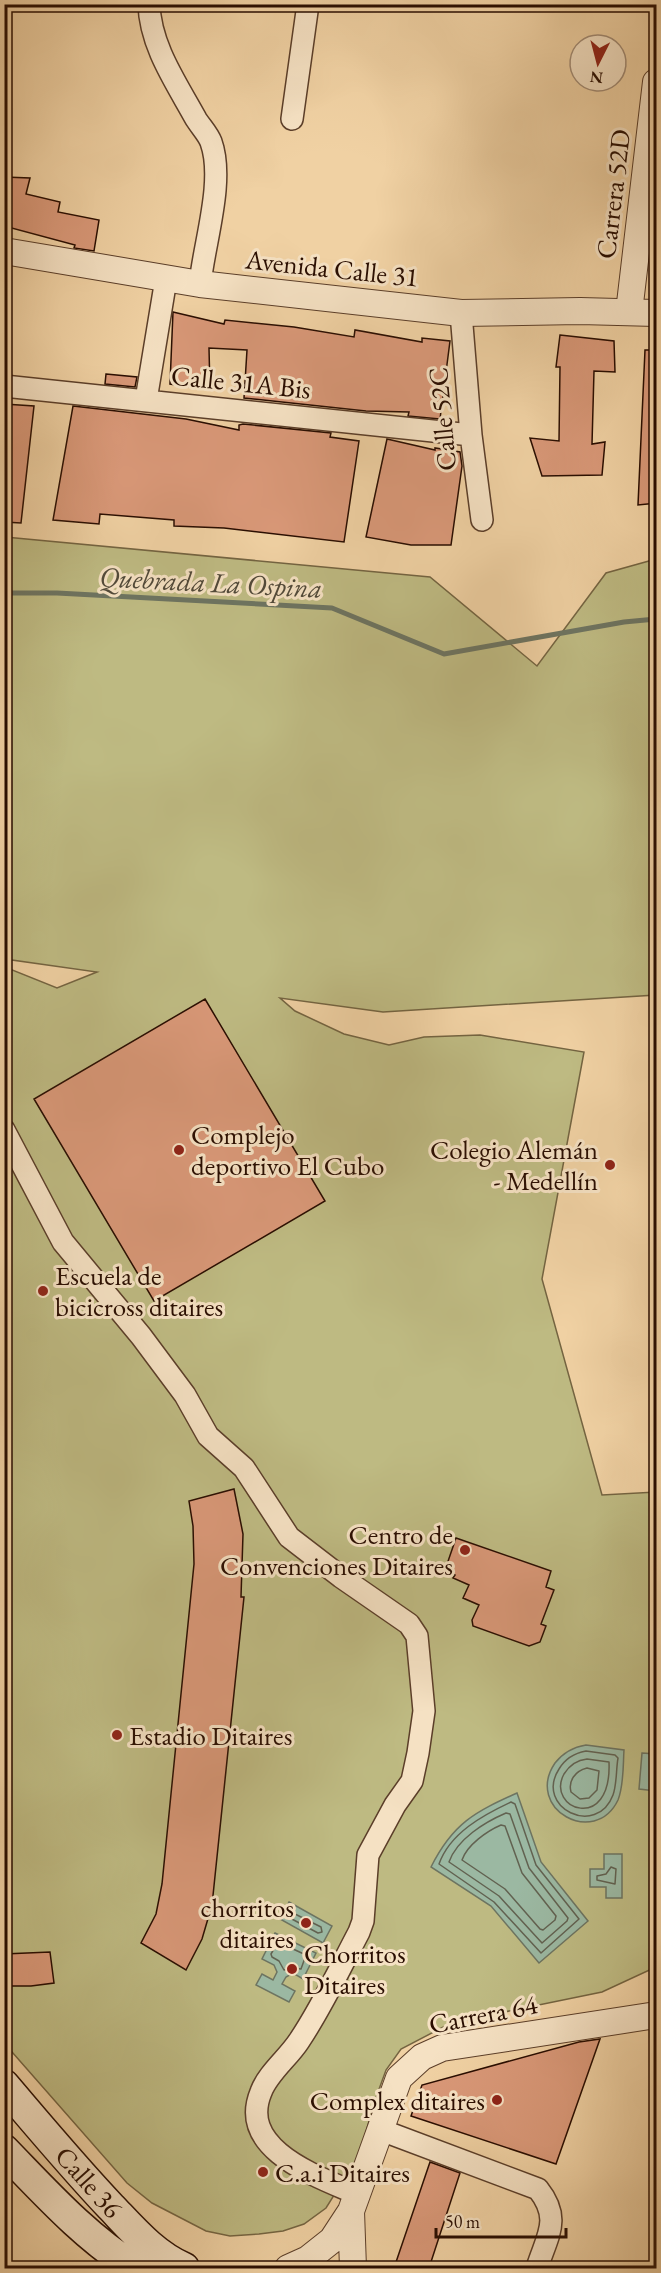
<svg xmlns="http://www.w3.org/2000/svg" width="661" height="2273" font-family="'EB Garamond',serif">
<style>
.green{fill:#beba82;stroke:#746441;stroke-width:1.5}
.water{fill:#9bb8a2;stroke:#6d7461;stroke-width:1.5}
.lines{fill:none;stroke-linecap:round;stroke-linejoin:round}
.shore{stroke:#626251;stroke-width:1.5}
.stream{stroke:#6d7461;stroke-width:5}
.building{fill:#d99878;stroke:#290d00;stroke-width:1.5}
.minor-casing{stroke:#5b3e29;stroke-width:24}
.tertiary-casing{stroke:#5b3e29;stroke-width:28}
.secondary-casing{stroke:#290d00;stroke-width:33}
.minor{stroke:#f5e1c3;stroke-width:21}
.tertiary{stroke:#f5e1c3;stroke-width:26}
.secondary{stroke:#f5e1c3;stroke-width:30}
.poi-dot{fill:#8f2418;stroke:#f5e1c3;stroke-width:2}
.labels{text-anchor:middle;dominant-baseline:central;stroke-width:6;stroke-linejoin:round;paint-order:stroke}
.street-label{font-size:27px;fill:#290d00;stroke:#f5e1c3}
.poi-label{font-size:27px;fill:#290d00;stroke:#f5e1c3;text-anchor:start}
.water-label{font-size:28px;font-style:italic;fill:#514939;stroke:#f5e1c3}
</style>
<rect width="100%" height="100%" fill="#f0d1a3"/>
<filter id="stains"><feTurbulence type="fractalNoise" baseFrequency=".00333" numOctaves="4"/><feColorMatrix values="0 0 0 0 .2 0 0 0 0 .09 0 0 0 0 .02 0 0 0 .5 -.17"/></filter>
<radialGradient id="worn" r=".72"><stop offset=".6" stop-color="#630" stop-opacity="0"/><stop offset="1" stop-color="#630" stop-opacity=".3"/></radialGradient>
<path class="green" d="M5 537 430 577 537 666 606 573 656 559V995L383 1012 280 998 295 1011 344 1034 389 1045 424 1037 480 1035 584 1052 542 1279 602 1495 656 1492V1967L602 1992 451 2023 401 2049 386 2070 374 2103 360 2154 326 2208 304 2224 283 2231 259 2234 230 2236 206 2231 152 2203 127 2183 5 2044V967L57 988 97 972 5 959Z"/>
<path class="water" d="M586 1745 624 1750C623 1765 624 1785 618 1800 595 1848 524 1809 555 1763 563 1753 573 1747 586 1745Z
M642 1753 656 1754V1791L639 1789Z
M517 1793 541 1862 588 1921 539 1963 491 1906 431 1867C453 1823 475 1812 517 1793Z
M604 1854H622V1898H606V1887H590V1869H604Z
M289 1902 332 1926 323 1943 280 1919Z
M275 1933 316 1953 303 1979 293 1973 286 1977 282 1984 295 1991 289 2002 256 1985 262 1974 273 1980 277 1972 274 1965 262 1959Z"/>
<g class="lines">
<path class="shore" d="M586 1751 615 1755 618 1758C616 1769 617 1784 613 1795 597 1838 534 1808 559 1769 565 1759 575 1753 586 1751Z
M587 1759 609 1762C612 1834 545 1809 564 1774 569 1766 577 1760 587 1759Z
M587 1768 599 1771 597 1790 589 1798 580 1799 571 1792C568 1781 575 1771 587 1768Z
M511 1802 515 1804 536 1865 579 1919 541 1953 494 1902 439 1864C450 1833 483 1815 511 1802Z
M506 1813 510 1814 529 1868 568 1918 567 1921 542 1943 499 1896 449 1862C457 1839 485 1822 506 1813Z
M501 1825 505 1826 522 1873 556 1916 555 1920 543 1930 540 1929 505 1889 462 1860C467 1845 487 1831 501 1825Z
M611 1867 616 1869 615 1884 597 1880V1876L606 1874Z
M291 1912 321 1927 322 1932 318 1933 290 1918 289 1915Z
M278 1942 306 1955 301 1969 293 1968 284 1970 279 1961 272 1957 271 1954Z"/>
<path class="stream" d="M4 593H57L332 608 444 654 624 622 656 619"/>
</g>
<path class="building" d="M4 177 30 178 26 194 60 202 58 212 99 220 94 251 74 248 75 245 4 226Z
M173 312 224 324 225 320 294 327 354 337 355 330 422 342V338L450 341 440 419 408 416 409 412 366 411 244 398 247 350 209 348 210 390 170 384Z
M560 335 614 341 615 372 594 371 592 444 605 442 602 475 542 476 530 438 559 441 560 367H556Z
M645 350H657V503L638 505Z
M106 374 137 377 135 387 105 384Z
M4 404 34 406 21 523 4 522Z
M73 406 186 419 239 430V425L243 424 331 433 330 437 359 441 344 542 224 528 174 526V520L100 514 99 524 53 520Z
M387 439 435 450V448L460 452 462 466 451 545H411L366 537Z
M205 999 325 1201 154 1301 34 1099Z
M234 1489 243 1534 241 1597H244L212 1905 202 1939 186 1970 141 1943 156 1914 162 1884 194 1564 193 1526 189 1501Z
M456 1538 551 1571 546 1587 554 1590 541 1624 546 1626 540 1642 529 1646 473 1626 472 1620 479 1605 463 1598 469 1585 453 1578 455 1575 445 1570Z
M50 1952 54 1983 31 1986H4V1954Z
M600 2039 556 2164 411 2116 422 2085 579 2042Z
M430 2162 460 2173 429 2268H394Z"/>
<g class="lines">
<defs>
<path id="minor" d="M149 4C150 46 177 84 196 119 201 127 208 134 211 142 225 181 204 243 200 284
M292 119 308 4
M461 313 471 435 482 520
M4 386 471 435
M146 400 166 279
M4 1130 63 1242 141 1336 185 1395 208 1436 244 1468 289 1537 341 1577 409 1624 417 1636 424 1711 418 1753 412 1781 395 1805 368 1855 363 1921 359 1932C340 1968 322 2007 299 2041 288 2058 268 2073 261 2092 237 2150 319 2177 357 2194
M381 2130 538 2189C562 2219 547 2236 537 2268"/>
<path id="tertiary" d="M4 251 200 284 461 313 580 311 656 313
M629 312 656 82
M351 2211 353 2268
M288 2268 308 2259 332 2240 351 2211 399 2078 422 2057 442 2048 656 2015"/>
<path id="secondary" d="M4 2085C39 2126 74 2168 111 2207 133 2230 154 2255 184 2268
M4 2150C45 2192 85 2237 135 2268"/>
</defs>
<use href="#minor" class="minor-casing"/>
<use href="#tertiary" class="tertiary-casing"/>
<use href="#secondary" class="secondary-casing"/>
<use href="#minor" class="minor"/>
<use href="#tertiary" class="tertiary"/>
<use href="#secondary" class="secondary"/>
</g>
<g class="poi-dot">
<circle cx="179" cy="1150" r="6"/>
<circle cx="610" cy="1165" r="6"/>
<circle cx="43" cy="1291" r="6"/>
<circle cx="465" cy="1550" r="6"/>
<circle cx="117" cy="1735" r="6"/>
<circle cx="306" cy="1923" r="6"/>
<circle cx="292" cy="1969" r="6"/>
<circle cx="497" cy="2100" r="6"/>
<circle cx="263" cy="2172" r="6"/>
</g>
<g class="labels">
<g class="street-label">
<text transform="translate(613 194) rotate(-83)">Carrera 52D</text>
<text transform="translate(332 268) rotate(6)">Avenida Calle 31</text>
<text transform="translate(241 382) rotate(6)">Calle 31A Bis</text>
<text transform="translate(442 419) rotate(-95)">Calle 52C</text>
<text transform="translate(483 2014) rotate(-11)">Carrera 64</text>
<text transform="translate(89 2182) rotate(48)">Calle 36</text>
</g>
<g class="poi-label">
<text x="191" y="1134">Complejo<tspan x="191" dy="31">deportivo El Cubo</tspan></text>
<text x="598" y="1149" text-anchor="end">Colegio Alemán<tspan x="598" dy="31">- Medellín</tspan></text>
<text x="55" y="1275">Escuela de<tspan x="55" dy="31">bicicross ditaires</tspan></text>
<text x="453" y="1534" text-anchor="end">Centro de<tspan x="453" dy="31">Convenciones Ditaires</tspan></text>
<text x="129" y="1735">Estadio Ditaires</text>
<text x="294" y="1907" text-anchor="end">chorritos<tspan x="294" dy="31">ditaires</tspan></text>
<text x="304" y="1953">Chorritos<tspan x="304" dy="31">Ditaires</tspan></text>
<text x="485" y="2100" text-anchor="end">Complex ditaires</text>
<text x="275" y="2172">C.a.i Ditaires</text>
</g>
<g class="water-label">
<text transform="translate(211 582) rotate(3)">Quebrada La Ospina</text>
</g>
</g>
<rect width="661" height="2273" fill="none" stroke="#f0d1a3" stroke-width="24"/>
<rect x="6" y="6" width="649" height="2261" fill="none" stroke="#290d00" stroke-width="3"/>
<rect x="12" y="12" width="637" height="2249" fill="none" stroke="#290d00" stroke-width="1.5"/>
<g transform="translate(598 63) rotate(186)"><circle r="28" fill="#f5e1c3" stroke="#a38c75" stroke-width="1.5"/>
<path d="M0-4.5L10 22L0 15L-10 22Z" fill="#8f2418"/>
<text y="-9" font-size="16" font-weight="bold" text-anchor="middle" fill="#290d00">N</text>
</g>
<path d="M436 2228v9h130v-9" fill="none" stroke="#290d00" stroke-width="3"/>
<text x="445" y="2228" font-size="18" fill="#290d00" stroke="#f5e1c3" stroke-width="4.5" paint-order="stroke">50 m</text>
<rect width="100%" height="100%" filter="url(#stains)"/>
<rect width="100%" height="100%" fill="url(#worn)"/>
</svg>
